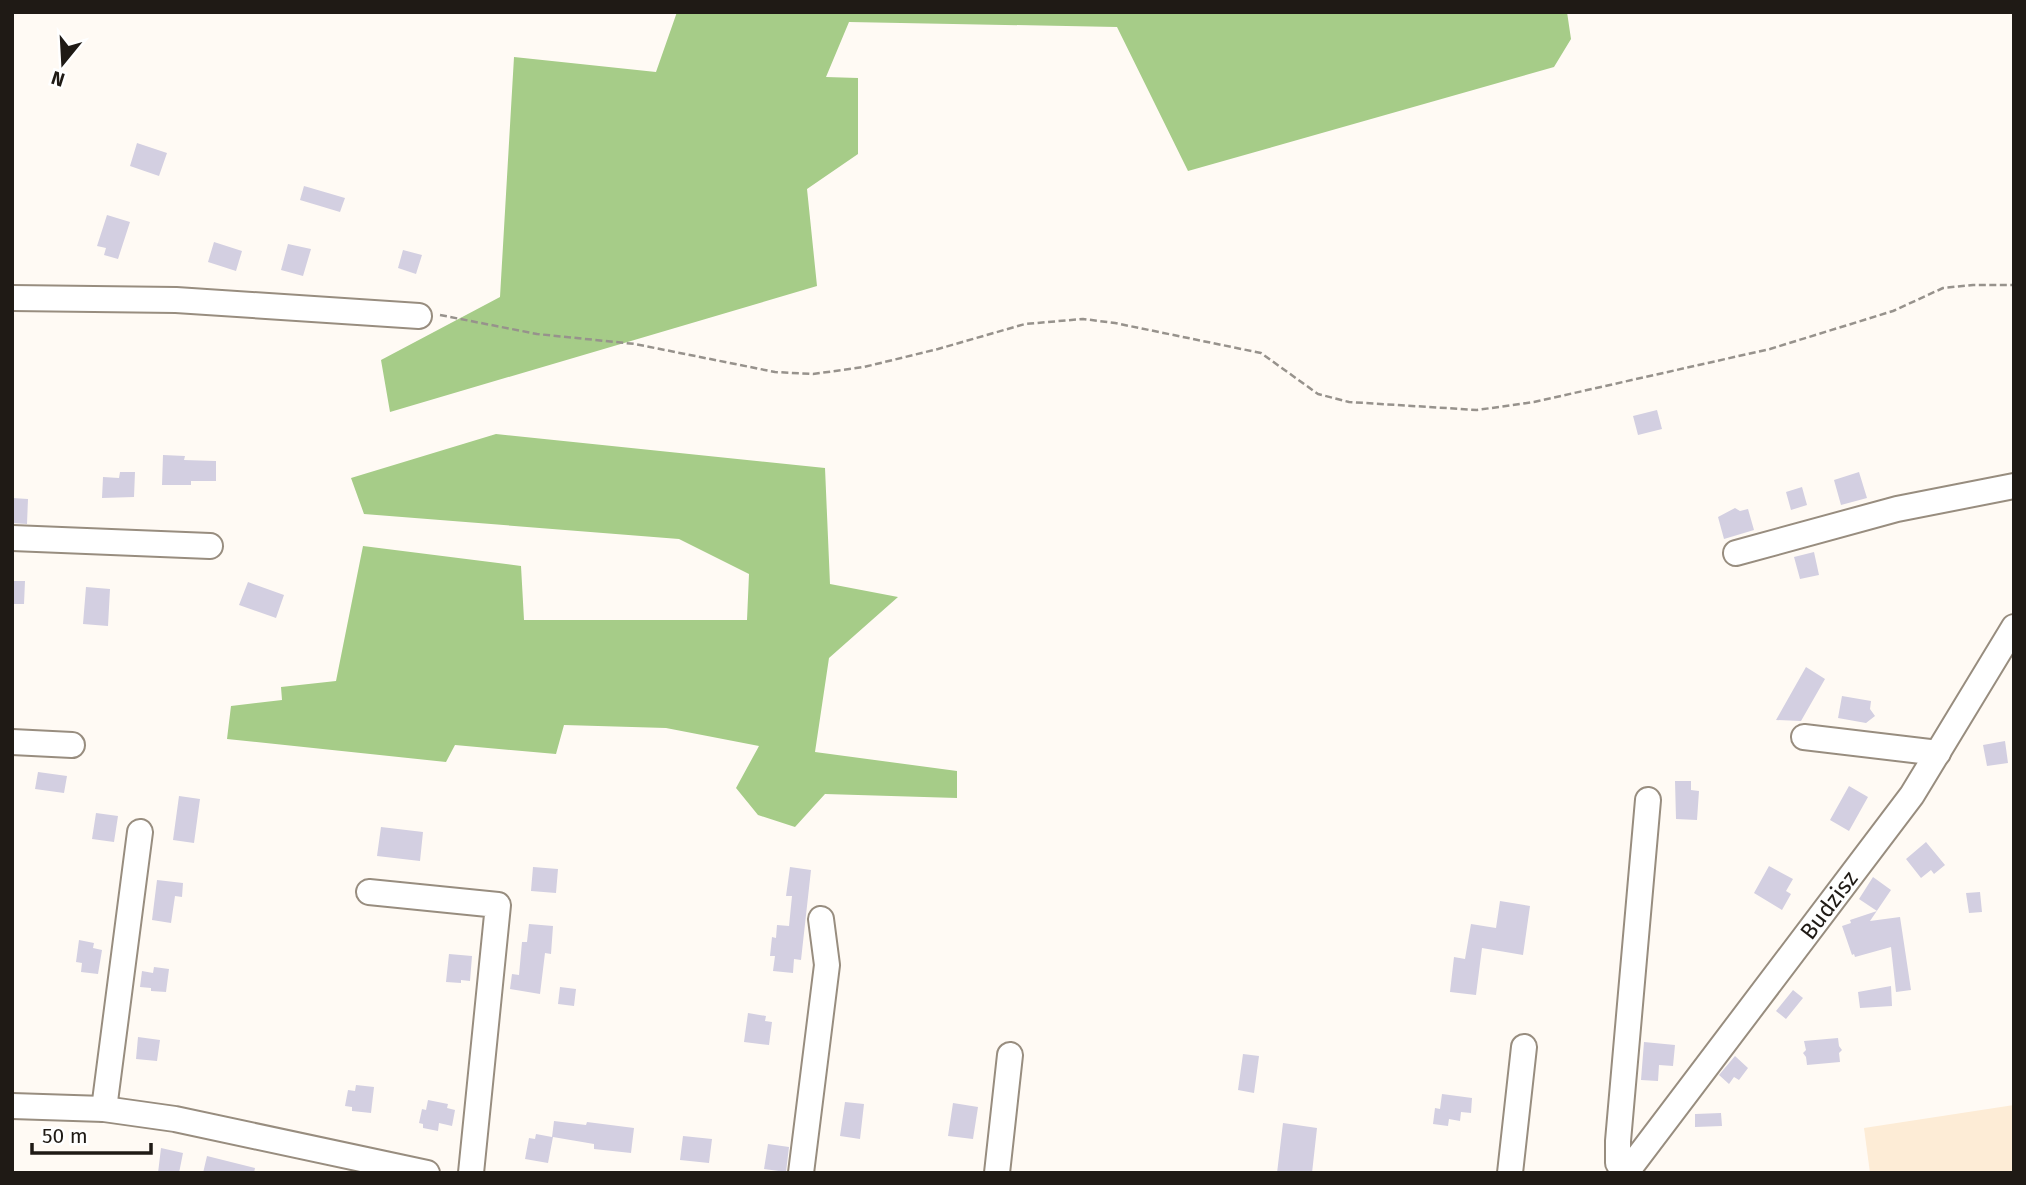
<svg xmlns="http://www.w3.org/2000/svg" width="2026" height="1185" font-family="'Fira Sans',sans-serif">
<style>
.built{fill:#fdecd6}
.forest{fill:#a6cc88}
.building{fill:#d3cfe1}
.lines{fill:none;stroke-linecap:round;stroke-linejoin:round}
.minor-casing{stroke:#988d7f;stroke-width:28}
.path{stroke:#97928c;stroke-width:2.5;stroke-dasharray:7 3.5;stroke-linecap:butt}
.minor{stroke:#fff;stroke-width:24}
.labels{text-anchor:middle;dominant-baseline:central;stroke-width:6;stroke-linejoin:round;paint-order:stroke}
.street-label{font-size:23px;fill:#1f1a15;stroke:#fff}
</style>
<rect width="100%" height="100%" fill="#fffaf4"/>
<path class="built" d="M2014 1105V1173H1870L1864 1128Z"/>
<path class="forest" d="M677 12H1567L1571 39 1554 67 1188 171 1117 27 849 22 826 77 858 78V154L807 189 817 286 390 412 381 360 500 297 514 57 656 72Z
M496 434 825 468 830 584 898 597 829 658 815 752 957 771V798L825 794 795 827 758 815 736 788 759 746 666 728 564 725 556 754 455 745 446 762 227 739 231 706 282 700 281 687 336 681 363 546 521 566 524 620H747L749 574 679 539 364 514 351 478Z"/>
<path class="building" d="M137 143 167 153 159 176 130 166Z
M304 186 345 198 340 212 300 200Z
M107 215 130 222 118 259 104 255 106 248 97 246Z
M214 242 242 251 236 271 208 262Z
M288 244 311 249 303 276 281 270Z
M403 250 422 255 416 274 398 268Z
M1657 410 1662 429 1638 435 1633 416Z
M163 455 185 456 184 460 216 461V481H191V485H162Z
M120 472H135L134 497 102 498 103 477 119 478Z
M1859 472 1867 498 1841 505 1834 480Z
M1802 487 1807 505 1791 510 1786 492Z
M12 498 28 499 27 524 12 523Z
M1735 508 1740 511 1748 509 1754 530 1724 539 1718 517Z
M1814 552 1819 575 1800 579 1794 557Z
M12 581H25L24 604H12Z
M248 582 284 595 276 618 239 605Z
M86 587 110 589 108 626 83 624Z
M1806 667 1825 679 1801 721 1776 720Z
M1842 696 1871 701 1870 709 1875 716 1866 723 1838 718Z
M2005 741 2008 763 1987 766 1983 745Z
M38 772 67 776 64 793 35 789Z
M1675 781H1691V790L1699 791 1697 820 1676 819Z
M1849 786 1868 797 1849 831 1830 820Z
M179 796 200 799 194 843 173 840Z
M96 813 118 816 114 842 92 839Z
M381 827 423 832 420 861 377 856Z
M1926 842 1945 865 1934 874 1931 870 1921 878 1906 859Z
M1769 866 1793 879 1786 891 1791 894 1782 910 1754 893Z
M533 867 558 869 556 893 531 891Z
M790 867 811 870 801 960 794 959 793 973 773 971 775 956H770L772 937 776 938 777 925 789 926 792 896H786Z
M1873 877 1891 890 1870 921 1900 917 1911 990 1896 992 1891 947 1855 957 1854 954 1852 955 1842 926 1851 923 1850 920 1877 911 1859 899Z
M157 880 183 883 182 897 175 896 171 923 152 920Z
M1980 892 1982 912 1969 913 1966 893Z
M1500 901 1530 906 1523 955 1482 948 1476 995 1450 992 1454 957 1465 959 1471 924 1496 928Z
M529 924 553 926 551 954 545 953 540 994 510 989 512 974 519 975 522 942H527Z
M79 940 94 943 93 948 102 950 98 974 81 972 82 963 76 962Z
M449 954 472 956 470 981 461 980V983L446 982Z
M154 967 169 969 166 992 151 991V988L140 987 142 971 153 973Z
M1891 986 1892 1006 1860 1008 1858 992Z
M560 987 576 989 574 1006 558 1004Z
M1793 990 1803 998 1786 1019 1776 1011Z
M748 1013 766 1016 765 1021 772 1022 769 1045 744 1042Z
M138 1037 160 1040 157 1061 136 1059Z
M1838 1038 1839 1046 1842 1050 1839 1053 1840 1062 1807 1065 1806 1057 1803 1053 1806 1050 1804 1041Z
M1644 1042 1675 1045 1673 1066 1659 1065 1658 1081 1641 1080Z
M1243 1054 1259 1056 1254 1093 1238 1090Z
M1735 1056 1748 1068 1739 1080 1734 1077 1729 1084 1719 1075Z
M356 1085 374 1087 371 1113 352 1111V1107L345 1106 348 1090 355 1091Z
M1442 1094 1472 1098 1471 1113 1461 1112 1460 1121 1449 1119 1448 1126 1433 1124 1435 1108 1440 1109Z
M428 1100 448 1104 447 1108 455 1110 452 1126 439 1123 438 1131 423 1128V1124L419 1123 422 1109 426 1110Z
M845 1102 864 1104 860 1139 840 1136Z
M953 1103 978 1107 973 1139 948 1136Z
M1721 1113 1722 1126 1695 1127V1114Z
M554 1121 586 1125 587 1122 634 1128 631 1153 594 1149V1144L553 1137 548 1163 525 1159 529 1138 535 1139 536 1134 552 1137Z
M1283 1123 1317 1128 1312 1173H1277Z
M683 1136 712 1139 709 1163 680 1160Z
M768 1144 789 1147 786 1172 764 1169Z
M161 1148 183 1153 179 1173H158Z
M207 1156 255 1168 254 1173H203Z"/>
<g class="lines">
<defs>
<g id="minor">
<path d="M12 298 176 300 419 316"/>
<path d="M12 538 210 546"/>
<path d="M1736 553 1897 509 2014 486"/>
<path d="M1804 737 1938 753"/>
<path d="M12 742 72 745"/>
<path d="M369 892 498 905 471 1173"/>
<path d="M12 1106 104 1109 175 1119 427 1173"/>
<path d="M104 1109 140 832"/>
<path d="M801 1173 827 965 821 919"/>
<path d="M997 1173 1010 1055"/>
<path d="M1510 1173 1524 1047"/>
<path d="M1625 1173 1618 1163V1141L1648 800"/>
<path id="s1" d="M1626 1173 1912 795 2014 627"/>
</g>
</defs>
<use href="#minor" class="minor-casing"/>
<path class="path" d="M440 315 537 334 635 344 775 372 813 374 864 367 938 349 1025 324 1083 319 1115 323 1261 353 1318 394 1349 402 1477 410 1534 402 1770 349 1893 311 1943 288 1973 285H2014"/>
<use href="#minor" class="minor"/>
</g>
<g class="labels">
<g class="street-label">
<text stroke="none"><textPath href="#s1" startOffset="336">Budzisz</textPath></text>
</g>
</g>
<rect width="2026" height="1185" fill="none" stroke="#1f1a15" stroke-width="28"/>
<g transform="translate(63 63) rotate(198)" stroke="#ffffff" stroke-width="5" paint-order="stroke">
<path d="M0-5L12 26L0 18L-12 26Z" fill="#1f1a15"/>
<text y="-10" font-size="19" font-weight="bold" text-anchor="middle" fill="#1f1a15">N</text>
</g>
<path d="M32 1143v10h119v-10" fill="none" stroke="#1f1a15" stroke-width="3.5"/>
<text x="42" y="1143" font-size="21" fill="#1f1a15" stroke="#ffffff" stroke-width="5" paint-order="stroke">50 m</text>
</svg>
